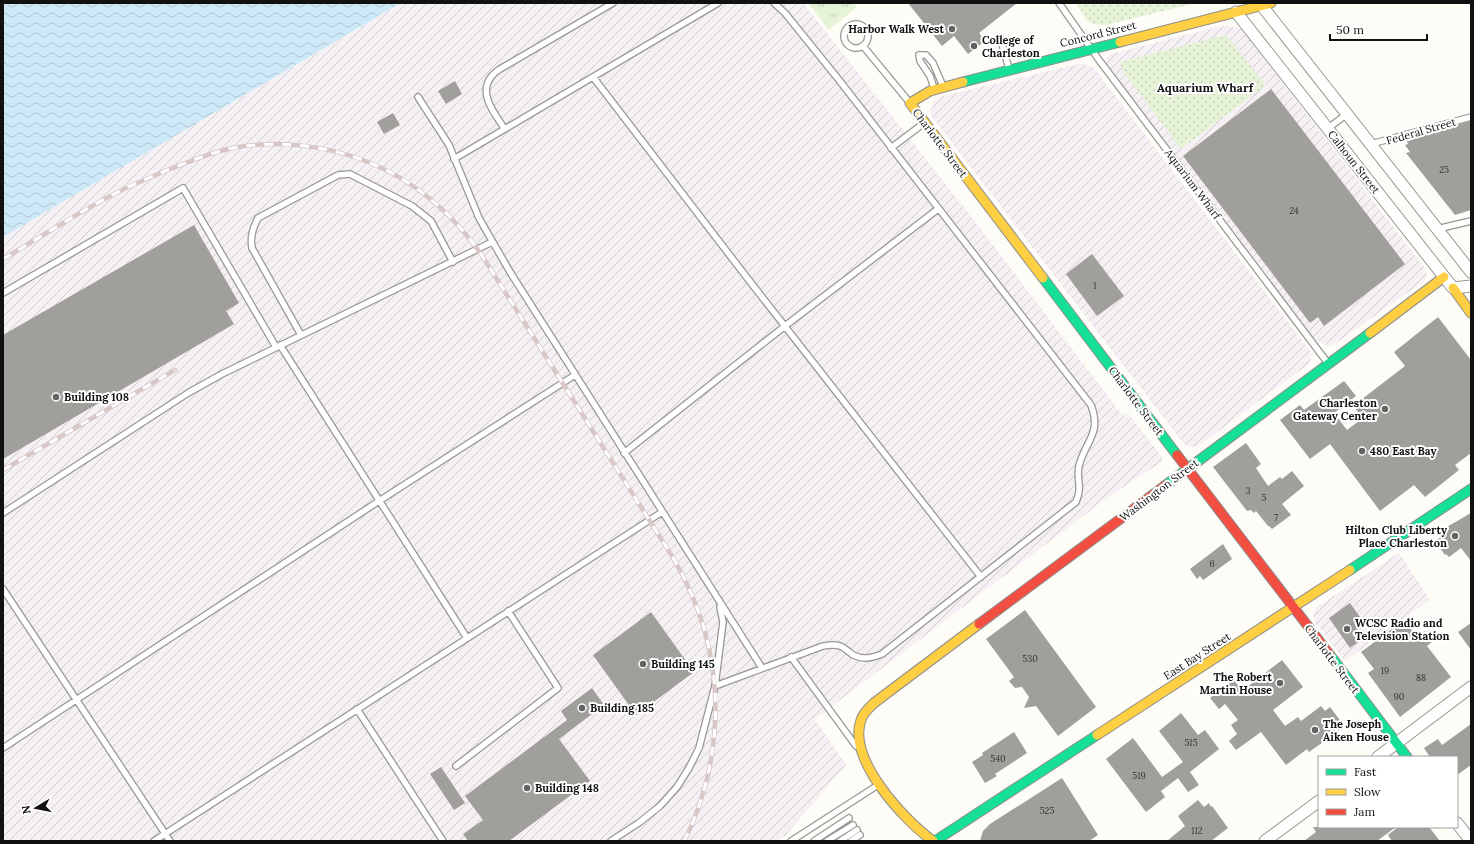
<svg xmlns="http://www.w3.org/2000/svg" width="1474" height="844" font-family="Lora,serif">
<style>
.industrial{fill:url(#industrial-furrows)}
.grass{fill:url(#grass-dots)}
.park{fill:url(#park-tufts)}
.water{fill:url(#water-waves)}
.building{fill:#a19f9c}
.lines{fill:none;stroke-linecap:round;stroke-linejoin:round}
.lane-casing{stroke:#979795;stroke-width:8}
.street-casing{stroke:#979795;stroke-width:13}
.fast-casing{stroke:#8e8d8b;stroke-width:11}
.slow-casing{stroke:#8e8d8b;stroke-width:11}
.jam-casing{stroke:#8e8d8b;stroke-width:11}
.lane{stroke:#fffffe;stroke-width:5.5}
.street{stroke:#fffffe;stroke-width:11}
.fast{stroke:#16e098;stroke-width:9}
.slow{stroke:#ffcf43;stroke-width:9}
.jam{stroke:#f24e42;stroke-width:9}
.rail-casing{stroke:#d9c6c7;stroke-width:4.5}
.rail{stroke:#fff;stroke-width:3;stroke-dasharray:9;stroke-linecap:butt}
.poi-dot{fill:#646362;stroke:#fff;stroke-width:1.5}
.labels{text-anchor:middle;dominant-baseline:central;stroke-width:4;stroke-linejoin:round;paint-order:stroke}
.number-label{font-size:9px;fill:#353434}
.poi-label{font-size:11px;font-weight:bold;fill:#111;stroke:#fff;text-anchor:start}
.street-label{font-size:11px;fill:#111;stroke:#fff}
.neighbourhood-label{font-size:12px;font-weight:bold;fill:#111;stroke:#fff}
</style>
<defs>
<pattern id="industrial-furrows" width="10" height="10" patternUnits="userSpaceOnUse"><rect width="10" height="10" fill="#f5f0f3"/><path d="M-1 1l2-2M0 10L10 0M9 11l2-2" fill="none" stroke="#d1cdcf"/></pattern>
<pattern id="grass-dots" width="8" height="8" patternUnits="userSpaceOnUse"><rect width="8" height="8" fill="#e7f3d7"/><path d="M2 2h.1M6 6h.1" fill="none" stroke="#c5cfb8" stroke-width="1.8" stroke-linecap="round"/></pattern>
<pattern id="park-tufts" width="24" height="20" patternUnits="userSpaceOnUse"><rect width="24" height="20" fill="#e7f3d7"/><path d="M3 7l-1-3M5 7V3M7 7l1-3M15 17l-1-3M17 17v-4M19 17l1-3" fill="none" stroke="#c5cfb8"/></pattern>
<pattern id="water-waves" width="16" height="10" patternUnits="userSpaceOnUse"><rect width="16" height="10" fill="#cde8f7"/><path d="M0 5q4-4 8 0t8 0" fill="none" stroke="#afc6d3"/></pattern>
</defs>
<rect width="100%" height="100%" fill="#fdfcf7"/>
<path class="industrial" d="M402 3H803L973 219 1123 416 1128 413 1162 457V462L1111 495 815 719 846 765 786 835 776 841H3V237Z
M1221 26 1236 27 1240 28 1243 31 1424 267 1427 276 1424 281 1335 344 1328 346 1321 343 1314 338 1106 63 1107 58 1111 54Z
M1079 64 1087 65 1094 68 1310 351 1311 358 1310 363 1200 445 1193 447H1189L1184 444 932 117 930 112 934 101 938 97Z
M1399 553 1430 600 1345 661 1315 622 1313 614 1317 607Z"/>
<path class="grass" d="M1076 3H1196L1106 25C1086 26 1086 18 1076 3Z
M1226 35 1266 85 1181 149 1126 75 1122 69 1120 62Z"/>
<path class="park" d="M808 3H853L857 7 829 30Z"/>
<path class="water" d="M3 3H401L3 237Z"/>
<path class="building" d="M908 3H1017L979 33 985 41 968 54 954 36 942 46Z
M455 81 462 94 446 104 438 91Z
M1271 89 1405 264 1324 326 1318 317 1310 323 1183 156Z
M393 113 400 125 384 134 377 122Z
M1471 121V210L1455 215 1406 153 1410 152 1405 145 1408 144 1406 139Z
M194 225 239 303 226 311 234 324 3 459V335Z
M1092 254 1124 296 1097 316 1066 274Z
M1438 317 1471 360V453L1455 465 1459 470 1425 497 1414 485 1380 511 1330 444 1310 459 1280 420 1300 405 1304 410 1344 381 1356 396 1334 413 1347 430 1363 418 1353 406 1405 366 1394 352Z
M1246 443 1261 464 1256 468 1268 486 1280 477 1282 479 1292 471 1304 486 1282 504 1291 515 1272 529 1269 526H1268L1256 511 1254 513 1251 510 1247 511 1213 467Z
M1471 513V561L1461 548 1449 557 1446 554 1445 555 1435 541 1441 537 1439 535 1446 530 1445 528Z
M1223 544 1232 559 1206 578 1203 580 1200 576 1197 579 1190 569Z
M1350 603 1365 624 1352 633 1358 642 1350 648 1329 618Z
M1025 610 1096 707 1058 736 1036 706 1024 708 1029 697 1022 687 1015 688 1009 681 1014 677 986 639Z
M651 612 694 672 636 715 593 655Z
M1404 620 1417 637 1425 631 1433 641 1427 646 1451 677 1400 717 1368 673 1374 669 1361 652Z
M1471 623V650L1458 632Z
M1282 660 1303 687 1273 710 1285 726 1298 717 1301 721 1321 706 1325 711 1330 707 1342 723 1336 727 1339 731 1309 752 1307 749 1286 765 1261 732 1236 750 1229 741 1237 734 1231 725 1238 720 1225 704 1219 709 1210 698 1234 680 1242 691Z
M592 688 604 705 559 739 590 781 509 841H468L463 834 483 820 465 796 567 720 561 711Z
M1181 713 1198 735 1205 730 1219 749 1190 772 1199 785 1188 792 1178 778 1161 791 1165 797 1146 812 1106 759 1133 738 1162 777 1183 762 1159 731Z
M1471 724V765L1457 775V757H1430L1424 748 1438 739 1442 745Z
M1014 732 1027 753 995 774 997 776 985 783 972 762 983 755 982 753Z
M441 767 465 803 454 810 430 774Z
M1062 778 1098 835 1089 841H980L983 831 990 824Z
M1198 800 1204 807 1209 803 1211 807 1212 806 1228 828 1211 841H1167L1185 826 1178 816Z
M1313 827H1396L1377 841H1304L1316 832Z
M1398 827H1429L1440 841H1392L1388 835Z"/>
<g class="lines">
<defs>
<path id="lane" d="M1059 3 1099 60 1327 362
M844 36a12 12 0 1 1 24 0a12 12 0 1 1-24 0Z
M1000 37 1009 69
M863 46 910 103
M593 77 748 279 981 577
M934 88 930 76 920 61 919 55H926L933 63 943 86
M418 97 449 145 479 218 510 272 762 668
M504 128C495 114 478 94 491 77 493 74 497 71 500 69L613 3
M1327 129 1347 114
M1371 144 1471 117
M891 148 924 123
M454 159 718 3
M1437 229 1471 221
M3 293 183 188 276 347
M301 335 252 248C250 236 253 228 258 218L338 175 350 174 412 206 431 221 453 262
M280 345 467 638
M624 453 785 326 938 209
M3 513 188 393 222 374 492 242
M3 589 170 841
M791 657 856 746
M715 686 823 646C829 645 834 644 840 646 845 648 849 652 853 655 863 660 872 658 882 654L1076 502C1083 485 1076 481 1079 466 1085 441 1102 434 1091 405L839 80 785 13 774 3
M357 709 443 841
M3 748 379 501 575 375
M456 766 558 688 508 611
M154 841 662 512
M611 841 640 822 660 806 677 787 689 768 699 748 715 686 723 622 720 607
M791 841 878 785
M814 841 849 818
M827 841 853 825
M840 841 857 830
M851 841 860 835"/>
<path id="street" d="M1262 6 1471 272
M1236 12 1453 288 1471 286
M1378 757 1471 687
M1457 823 1471 841
M1265 841 1319 801"/>
<path id="fast" d="M963 82 1120 42
M1043 278 1177 455
M1166 485 1370 333
M1350 570 1471 489
M1330 655 1407 757
M935 841 1097 735"/>
<path id="slow" d="M1120 42 1271 3
M963 82 930 91 910 103 1043 278
M1453 288 1471 313
M1370 333 1444 277
M1097 735 1350 570
M933 841C904 820 847 759 861 720 863 713 869 708 874 703L979 624"/>
<path id="jam" d="M1177 455 1330 655
M979 624 1166 485"/>
</defs>
<use href="#lane" class="lane-casing"/>
<use href="#street" class="street-casing"/>
<use href="#fast" class="fast-casing"/>
<use href="#slow" class="slow-casing"/>
<use href="#jam" class="jam-casing"/>
<use href="#lane" class="lane"/>
<use href="#street" class="street"/>
<use href="#fast" class="fast"/>
<use href="#slow" class="slow"/>
<use href="#jam" class="jam"/>
<defs>
<path id="rail" d="M3 259C41 237 79 212 118 192 133 184 150 178 165 171 186 163 207 154 228 149 273 139 326 145 368 162 415 181 452 213 481 254L672 556C713 625 725 697 708 775 702 798 695 821 684 841
M3 470 175 370"/>
</defs>
<use href="#rail" class="rail-casing"/>
<use href="#rail" class="rail"/>
</g>
<g class="poi-dot">
<circle cx="952" cy="29" r="4"/>
<circle cx="974" cy="46" r="4"/>
<circle cx="56" cy="397" r="4"/>
<circle cx="1385" cy="409" r="4"/>
<circle cx="1362" cy="451" r="4"/>
<circle cx="1455" cy="536" r="4"/>
<circle cx="1347" cy="629" r="4"/>
<circle cx="643" cy="664" r="4"/>
<circle cx="1280" cy="683" r="4"/>
<circle cx="582" cy="708" r="4"/>
<circle cx="1315" cy="730" r="4"/>
<circle cx="527" cy="788" r="4"/>
</g>
<g class="labels">
<g class="number-label">
<text x="1444" y="169">25</text>
<text x="1294" y="210">24</text>
<text x="1095" y="285">1</text>
<text x="1248" y="490">3</text>
<text x="1264" y="497">5</text>
<text x="1276" y="517">7</text>
<text x="1212" y="563">6</text>
<text x="1030" y="658">530</text>
<text x="1385" y="670">19</text>
<text x="1421" y="677">88</text>
<text x="1399" y="696">90</text>
<text x="1191" y="742">515</text>
<text x="998" y="758">540</text>
<text x="1139" y="775">519</text>
<text x="1047" y="810">525</text>
<text x="1197" y="830">112</text>
</g>
<g class="poi-label">
<text x="944" y="29" text-anchor="end">Harbor Walk West</text>
<text x="982" y="40">College of<tspan x="982" dy="13">Charleston</tspan></text>
<text x="64" y="397">Building 108</text>
<text x="1377" y="403" text-anchor="end">Charleston<tspan x="1377" dy="13">Gateway Center</tspan></text>
<text x="1370" y="451">480 East Bay</text>
<text x="1447" y="530" text-anchor="end">Hilton Club Liberty<tspan x="1447" dy="13">Place Charleston</tspan></text>
<text x="1355" y="623">WCSC Radio and<tspan x="1355" dy="13">Television Station</tspan></text>
<text x="651" y="664">Building 145</text>
<text x="1272" y="677" text-anchor="end">The Robert<tspan x="1272" dy="13">Martin House</tspan></text>
<text x="590" y="708">Building 185</text>
<text x="1323" y="724">The Joseph<tspan x="1323" dy="13">Aiken House</tspan></text>
<text x="535" y="788">Building 148</text>
</g>
<g class="street-label">
<text transform="translate(1098 34) rotate(-14)">Concord Street</text>
<text transform="translate(1421 131) rotate(-16)">Federal Street</text>
<text transform="translate(940 143) rotate(53)">Charlotte Street</text>
<text transform="translate(1354 162) rotate(52)">Calhoun Street</text>
<text transform="translate(1193 184) rotate(53)">Aquarium Wharf</text>
<text transform="translate(1136 401) rotate(53)">Charlotte Street</text>
<text transform="translate(1159 490) rotate(-37)">Washington Street</text>
<text transform="translate(1197 656) rotate(-33)">East Bay Street</text>
<text transform="translate(1332 659) rotate(53)">Charlotte Street</text>
</g>
<g class="neighbourhood-label">
<text x="1205" y="87">Aquarium Wharf</text>
</g>
</g>
<rect width="1474" height="844" fill="none" stroke="#111111" stroke-width="8"/>
<rect x="1318" y="756" width="140" height="72" fill="#ffffff" stroke="#a0a0a0"/>
<rect x="1326" y="769" width="20" height="6" fill="#16e098" stroke="#a0a0a0"/>
<text x="1354" y="776" font-size="12" fill="#111111">Fast</text>
<rect x="1326" y="789" width="20" height="6" fill="#ffcf43" stroke="#a0a0a0"/>
<text x="1354" y="796" font-size="12" fill="#111111">Slow</text>
<rect x="1326" y="809" width="20" height="6" fill="#f24e42" stroke="#a0a0a0"/>
<text x="1354" y="816" font-size="12" fill="#111111">Jam</text>
<g transform="translate(36 808) rotate(260)" stroke="#ffffff" stroke-width="3" paint-order="stroke">
<path d="M0-3L7 15L0 10L-7 15Z" fill="#111111"/>
<text y="-6" font-size="11" font-weight="bold" text-anchor="middle" fill="#111111">N</text>
</g>
<path d="M1330 34v6h97v-6" fill="none" stroke="#111111" stroke-width="2"/>
<text x="1336" y="34" font-size="12" fill="#111111" stroke="#ffffff" stroke-width="3" paint-order="stroke">50 m</text>
</svg>
